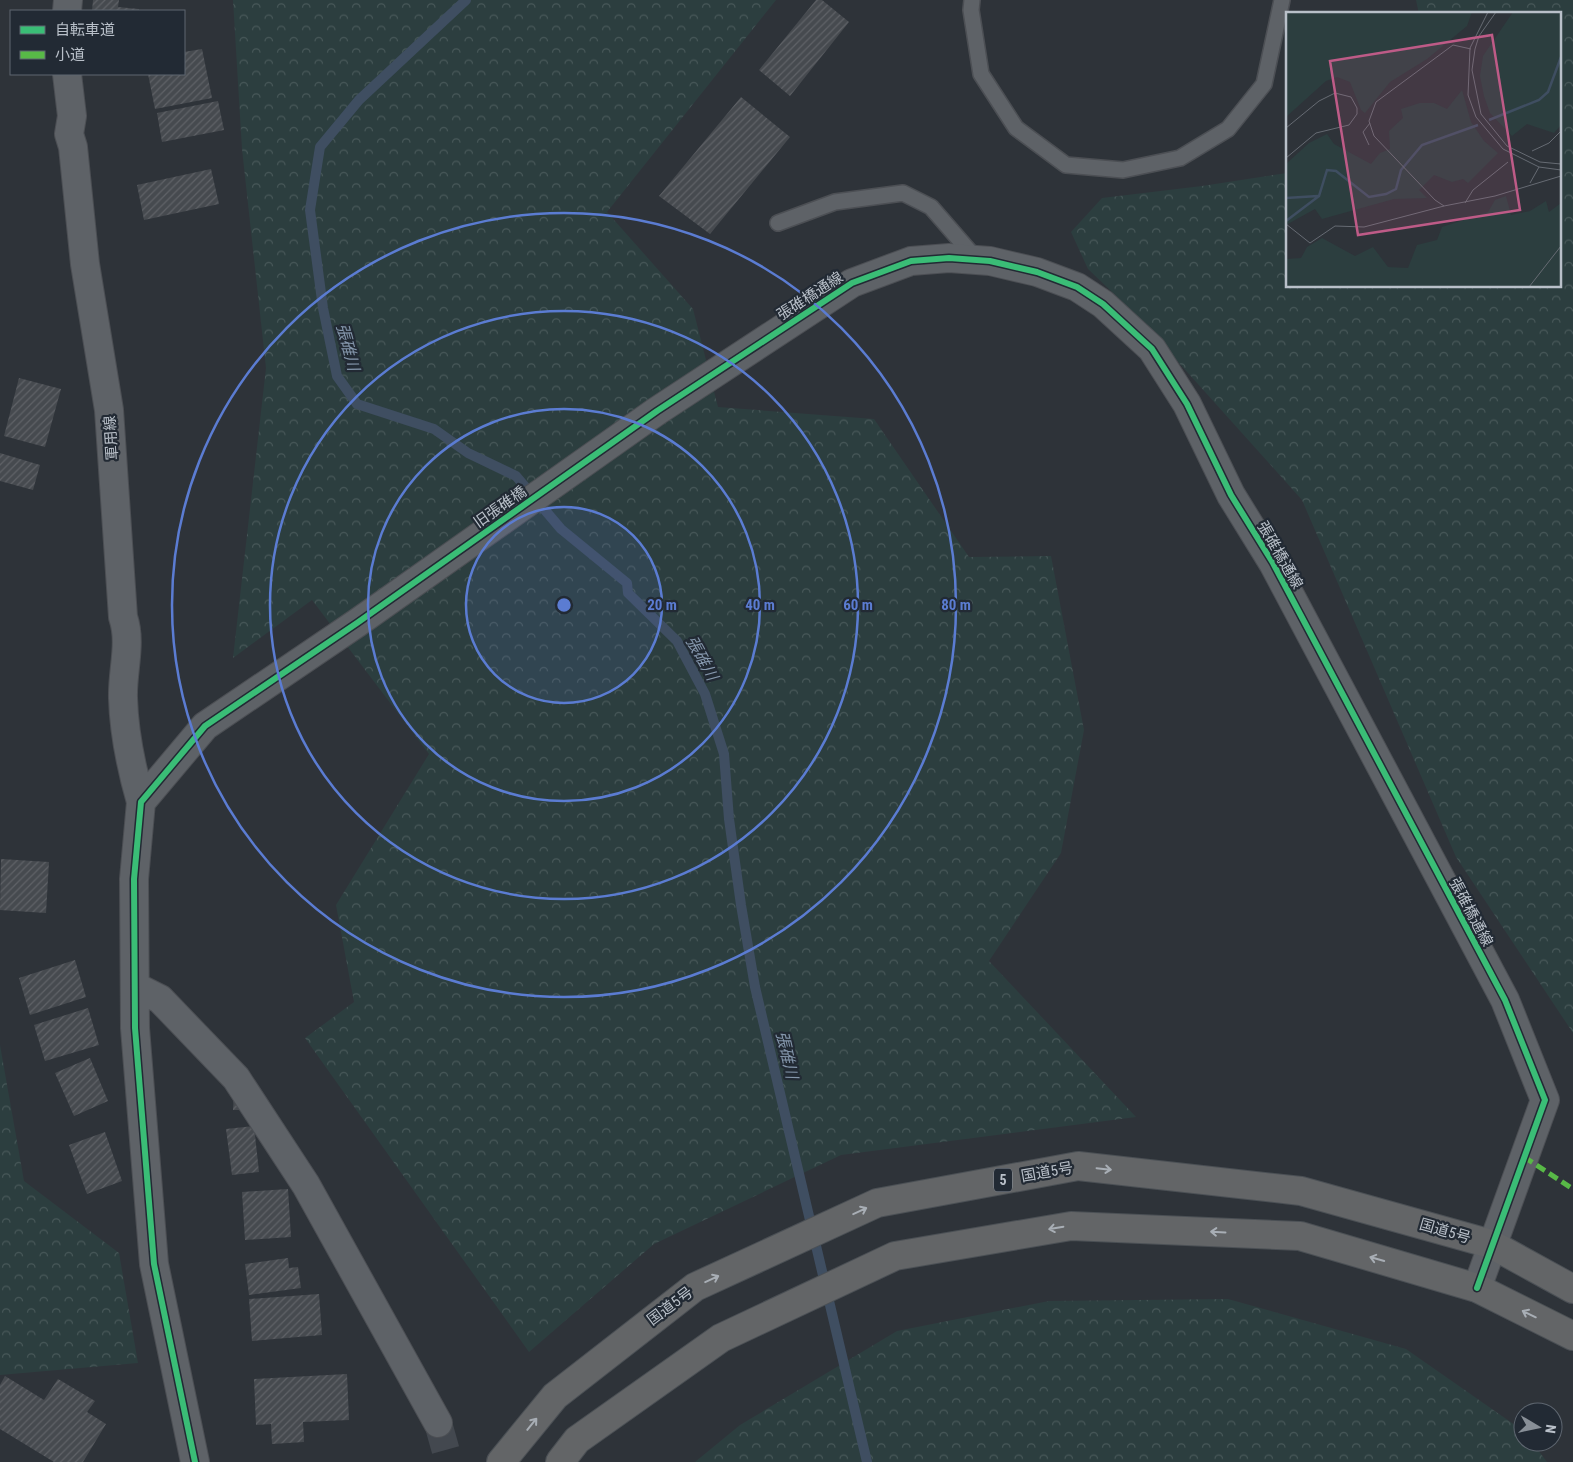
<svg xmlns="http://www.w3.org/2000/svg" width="1573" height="1462" font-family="'Roboto Condensed','Noto Sans JP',sans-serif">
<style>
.forest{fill:url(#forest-crowns)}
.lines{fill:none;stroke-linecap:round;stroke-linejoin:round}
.stream{stroke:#3f4e61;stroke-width:10}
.building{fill:url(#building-hatch)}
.street-tunnel{stroke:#43484f;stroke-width:28;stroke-dasharray:28 14;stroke-linecap:butt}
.lane-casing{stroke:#4c4f54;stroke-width:18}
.street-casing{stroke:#4c4f54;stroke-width:30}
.highway-casing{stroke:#4b5055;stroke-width:30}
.lane{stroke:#5e6267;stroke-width:15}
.street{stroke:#5e6267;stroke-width:28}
.highway{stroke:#636567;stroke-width:28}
.quiet{stroke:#58b947;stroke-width:5;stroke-dasharray:10 5;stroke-linecap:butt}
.cycleway-casing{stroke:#222a34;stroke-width:9}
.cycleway{stroke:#3abd76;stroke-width:6}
.oneway{stroke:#a8aeb5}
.ring{fill:none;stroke:#5b7cd2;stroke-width:2.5}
.labels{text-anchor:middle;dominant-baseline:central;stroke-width:4.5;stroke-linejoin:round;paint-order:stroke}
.shield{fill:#222a34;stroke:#8c939c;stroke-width:1}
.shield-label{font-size:14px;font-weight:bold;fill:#b9c0c9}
.street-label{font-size:15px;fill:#b9c0c9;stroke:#222a34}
.water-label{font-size:16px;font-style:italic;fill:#8597ac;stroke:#222a34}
.inset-river{fill:none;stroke:#3f4e61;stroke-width:2.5}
.inset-road{fill:none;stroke:#666b73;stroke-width:1}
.view{fill:#be5b87;fill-opacity:0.15;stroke:#be5b87;stroke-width:2.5}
.inset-edge{fill:none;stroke:#b9c0c9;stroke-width:2.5}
.centre{fill:#5b7cd2;stroke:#222a34;stroke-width:2.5}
.ring-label{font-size:15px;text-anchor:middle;font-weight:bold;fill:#5b7cd2;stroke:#222a34;stroke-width:4.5;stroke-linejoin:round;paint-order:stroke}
</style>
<defs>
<pattern id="forest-crowns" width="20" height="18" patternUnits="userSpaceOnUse" patternTransform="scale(1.25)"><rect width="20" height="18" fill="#2c3e3f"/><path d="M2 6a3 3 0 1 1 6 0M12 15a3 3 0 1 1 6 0" fill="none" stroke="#485859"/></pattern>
<pattern id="building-hatch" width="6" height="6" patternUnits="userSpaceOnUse" patternTransform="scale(1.25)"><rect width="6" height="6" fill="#464a4f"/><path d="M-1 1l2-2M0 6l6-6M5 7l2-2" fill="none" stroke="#5f6267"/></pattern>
</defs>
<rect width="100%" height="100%" fill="#2e3339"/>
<path class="forest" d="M233 0H776L607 212 693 309 718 407 874 419 969 557 1051 556 1084 730 1061 853 989 961 1136 1117 841 1155 654 1244 529 1352 305 1038 354 1002 336 905 429 754 312 600 233 658 266 368 242 149Z
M1416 0H1573V1033L1456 857 1302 500 1135 314 1088 269 1071 232 1102 198 1202 186 1287 173V286H1559V14H1419Z
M0 1045 24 1181 119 1253 138 1363 0 1375Z
M1228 1299 1406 1349 1522 1430 1523 1442H1532L1547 1462H695L740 1425 897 1331 1049 1301Z"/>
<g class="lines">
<path class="stream" d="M466 0 359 100 320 147 310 210 323 308 337 376 357 404 434 429 468 453 516 476 561 529 627 583 628 593 677 641 705 694 724 754 729 819 741 905 755 987 867 1462"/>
</g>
<path class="building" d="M93 0H119L118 7 139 9V11H92Z
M816 0H822L849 22 790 96 759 70Z
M202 49 212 98 155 109 148 74H184V52Z
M741 97 790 137 710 234 659 196Z
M218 101 224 130 162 142 157 113Z
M211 169 219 204 144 220 137 185Z
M19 378 61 389 45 447 4 436Z
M0 453 40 465 33 490 0 481Z
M1 859 49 862 46 913 0 910Z
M75 960 86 997 30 1015 19 978Z
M88 1008 99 1045 45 1061 34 1025Z
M90 1058 108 1101 74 1116 55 1073Z
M234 1094 248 1110H233Z
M254 1126 259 1172 232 1175 226 1129Z
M105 1132 122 1181 87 1194 69 1145Z
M288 1189 291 1237 245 1240 242 1192Z
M288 1258 289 1268 298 1267 301 1288 249 1295 245 1264Z
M319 1294 322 1335 252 1341 249 1299Z
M347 1374 349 1420 303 1422 304 1442 272 1444 271 1424 256 1425 254 1379Z
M5 1376 44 1400 58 1379 95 1401 87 1412 106 1424 83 1462H54L0 1429V1385Z"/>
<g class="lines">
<path class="street-tunnel" d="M438 1423 449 1462"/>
<defs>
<path id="lane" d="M972 0 971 10 981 74 1016 128 1066 165 1123 170 1180 158 1228 129 1264 84 1282 0
M778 223 835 202 903 193 931 207 977 260"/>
<path id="street" d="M67 11 68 0
M67 74 72 116 69 134 73 147 85 264 109 410 123 617C132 643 122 671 123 698 124 734 131 767 141 802
M136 987 160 999 236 1078 306 1185 438 1423
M195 1462 154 1264 135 1028 134 879 141 802 205 726 357 623 657 411 852 283 911 261 949 258 990 261 1037 272 1077 287 1103 304 1152 349 1187 404 1231 495 1273 563 1505 1000 1545 1100 1477 1288"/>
<path id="highway" d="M501 1462 555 1396 695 1287 877 1203 1078 1166 1301 1191 1491 1244 1573 1289
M560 1462 577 1440 721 1338 895 1256 1071 1226 1300 1236 1477 1288 1573 1336"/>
</defs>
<use href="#lane" class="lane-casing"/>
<use href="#street" class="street-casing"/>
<use href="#highway" class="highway-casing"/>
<use href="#lane" class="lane"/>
<use href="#street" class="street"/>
<use href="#highway" class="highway"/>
<path class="quiet" d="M1524 1157 1573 1189"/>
<defs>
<path id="cycleway" d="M195 1462 154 1264 135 1028 134 879 141 802 205 726 357 623 657 411 852 283 911 261 949 258 990 261 1037 272 1077 287 1103 304 1152 349 1187 404 1231 495 1273 563 1505 1000 1545 1100 1477 1288"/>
</defs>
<use href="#cycleway" class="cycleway-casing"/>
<use href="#cycleway" class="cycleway"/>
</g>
<defs><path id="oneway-shaft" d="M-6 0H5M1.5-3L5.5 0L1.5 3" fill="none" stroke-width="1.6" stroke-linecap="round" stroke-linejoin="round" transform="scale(1.25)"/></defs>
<g class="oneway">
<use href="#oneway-shaft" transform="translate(1104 1169) rotate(6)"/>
<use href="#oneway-shaft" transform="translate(860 1211) rotate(-25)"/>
<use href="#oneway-shaft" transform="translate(1056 1228) rotate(170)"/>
<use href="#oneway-shaft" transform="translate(1218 1232) rotate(-177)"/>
<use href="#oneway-shaft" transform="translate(1377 1259) rotate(-164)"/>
<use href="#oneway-shaft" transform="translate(712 1279) rotate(-25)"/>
<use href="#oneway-shaft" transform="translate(1529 1314) rotate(-154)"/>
<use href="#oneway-shaft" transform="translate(532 1424) rotate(-51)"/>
</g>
<circle cx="564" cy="605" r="98" fill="#5b7cd2" fill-opacity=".12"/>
<g class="ring">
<circle cx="564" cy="605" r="98"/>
<circle cx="564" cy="605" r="196"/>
<circle cx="564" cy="605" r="294"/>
<circle cx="564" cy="605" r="392"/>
</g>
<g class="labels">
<rect class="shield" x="994" y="1168.5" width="18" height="23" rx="4"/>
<g class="shield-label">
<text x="1003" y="1180">5</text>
</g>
<g class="street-label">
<text transform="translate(810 296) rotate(-33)">張碓橋通線</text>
<text transform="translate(111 438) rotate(-94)">軍用線</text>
<text transform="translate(500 507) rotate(-35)">旧張碓橋</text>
<text transform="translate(1280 555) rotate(60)">張碓橋通線</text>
<text transform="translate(1471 912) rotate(62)">張碓橋通線</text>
<text transform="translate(1047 1172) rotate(-10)">国道5号</text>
<text transform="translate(1445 1231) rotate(16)">国道5号</text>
<text transform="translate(670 1306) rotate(-37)">国道5号</text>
</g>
<g class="water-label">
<text transform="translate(348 347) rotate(75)">張碓川</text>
<text transform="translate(702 658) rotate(61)">張碓川</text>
<text transform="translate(787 1055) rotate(77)">張碓川</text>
</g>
</g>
<g transform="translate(1286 12)">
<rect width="275" height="275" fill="#2e3339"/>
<path d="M0 0H186L181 14 141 47 104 70 79 101 75 98 64 70 51 65 40 69 0 105ZM227 0H275V113L268 121 241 112 226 124 204 101 198 84 194 64 197 44ZM176 78 185 110 198 129 212 141 182 171 177 167 166 170 148 163 133 178 141 186 108 187 36 207 29 197 0 213V152L23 131 41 122 48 132 85 152 94 141 104 137 103 119 117 106 115 97 134 91H148L161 97ZM220 184 225 203 244 199 260 189 263 200 275 191V275H0V247L15 246 21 235 36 226 69 244 87 235 102 255 122 256 131 233 151 228 156 215 202 200 209 188Z" fill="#2c3e3f"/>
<path class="inset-river" d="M203 108 253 88 262 80 275 45M0 186 32 184M0 209 33 184 41 158 50 159 83 185 100 182 110 177 115 158 136 133 192 113"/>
<path class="inset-road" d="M202 0 184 36 182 83 190 105 217 137 253 155 275 158M210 0 193 24 189 37 186 58 195 102 221 134 254 150 275 152M185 37 167 33 90 90 83 109 88 124 149 188 158 194 209 184 275 164M0 116 33 89 49 81 65 85 71 96V102L63 113 30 121 0 146M83 133 77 120 84 111M246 139 263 131 275 119M244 171 253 155M179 191 187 178 222 150M0 212 24 231 49 214 78 215 158 194M243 275 275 234"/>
<path class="view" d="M206 23 234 198 72 223 44 49Z"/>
<rect width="275" height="275" class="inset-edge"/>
</g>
<circle cx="564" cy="605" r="8" class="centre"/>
<g class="ring-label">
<text x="662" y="610">20 m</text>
<text x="760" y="610">40 m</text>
<text x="858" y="610">60 m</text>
<text x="956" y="610">80 m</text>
</g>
<rect x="10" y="10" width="175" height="65" fill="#222a34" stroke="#5e6670"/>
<rect x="20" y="26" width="25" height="8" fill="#3abd76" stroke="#5e6670"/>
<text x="55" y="35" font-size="15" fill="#b9c0c9">自転車道</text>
<rect x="20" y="51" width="25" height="8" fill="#58b947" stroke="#5e6670"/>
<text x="55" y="60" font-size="15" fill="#b9c0c9">小道</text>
<g transform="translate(1538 1427) rotate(99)"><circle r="24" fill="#222a34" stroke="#5e6670"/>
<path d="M0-4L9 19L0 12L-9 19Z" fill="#888f97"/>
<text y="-8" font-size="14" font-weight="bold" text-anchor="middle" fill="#b9c0c9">N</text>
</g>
</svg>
